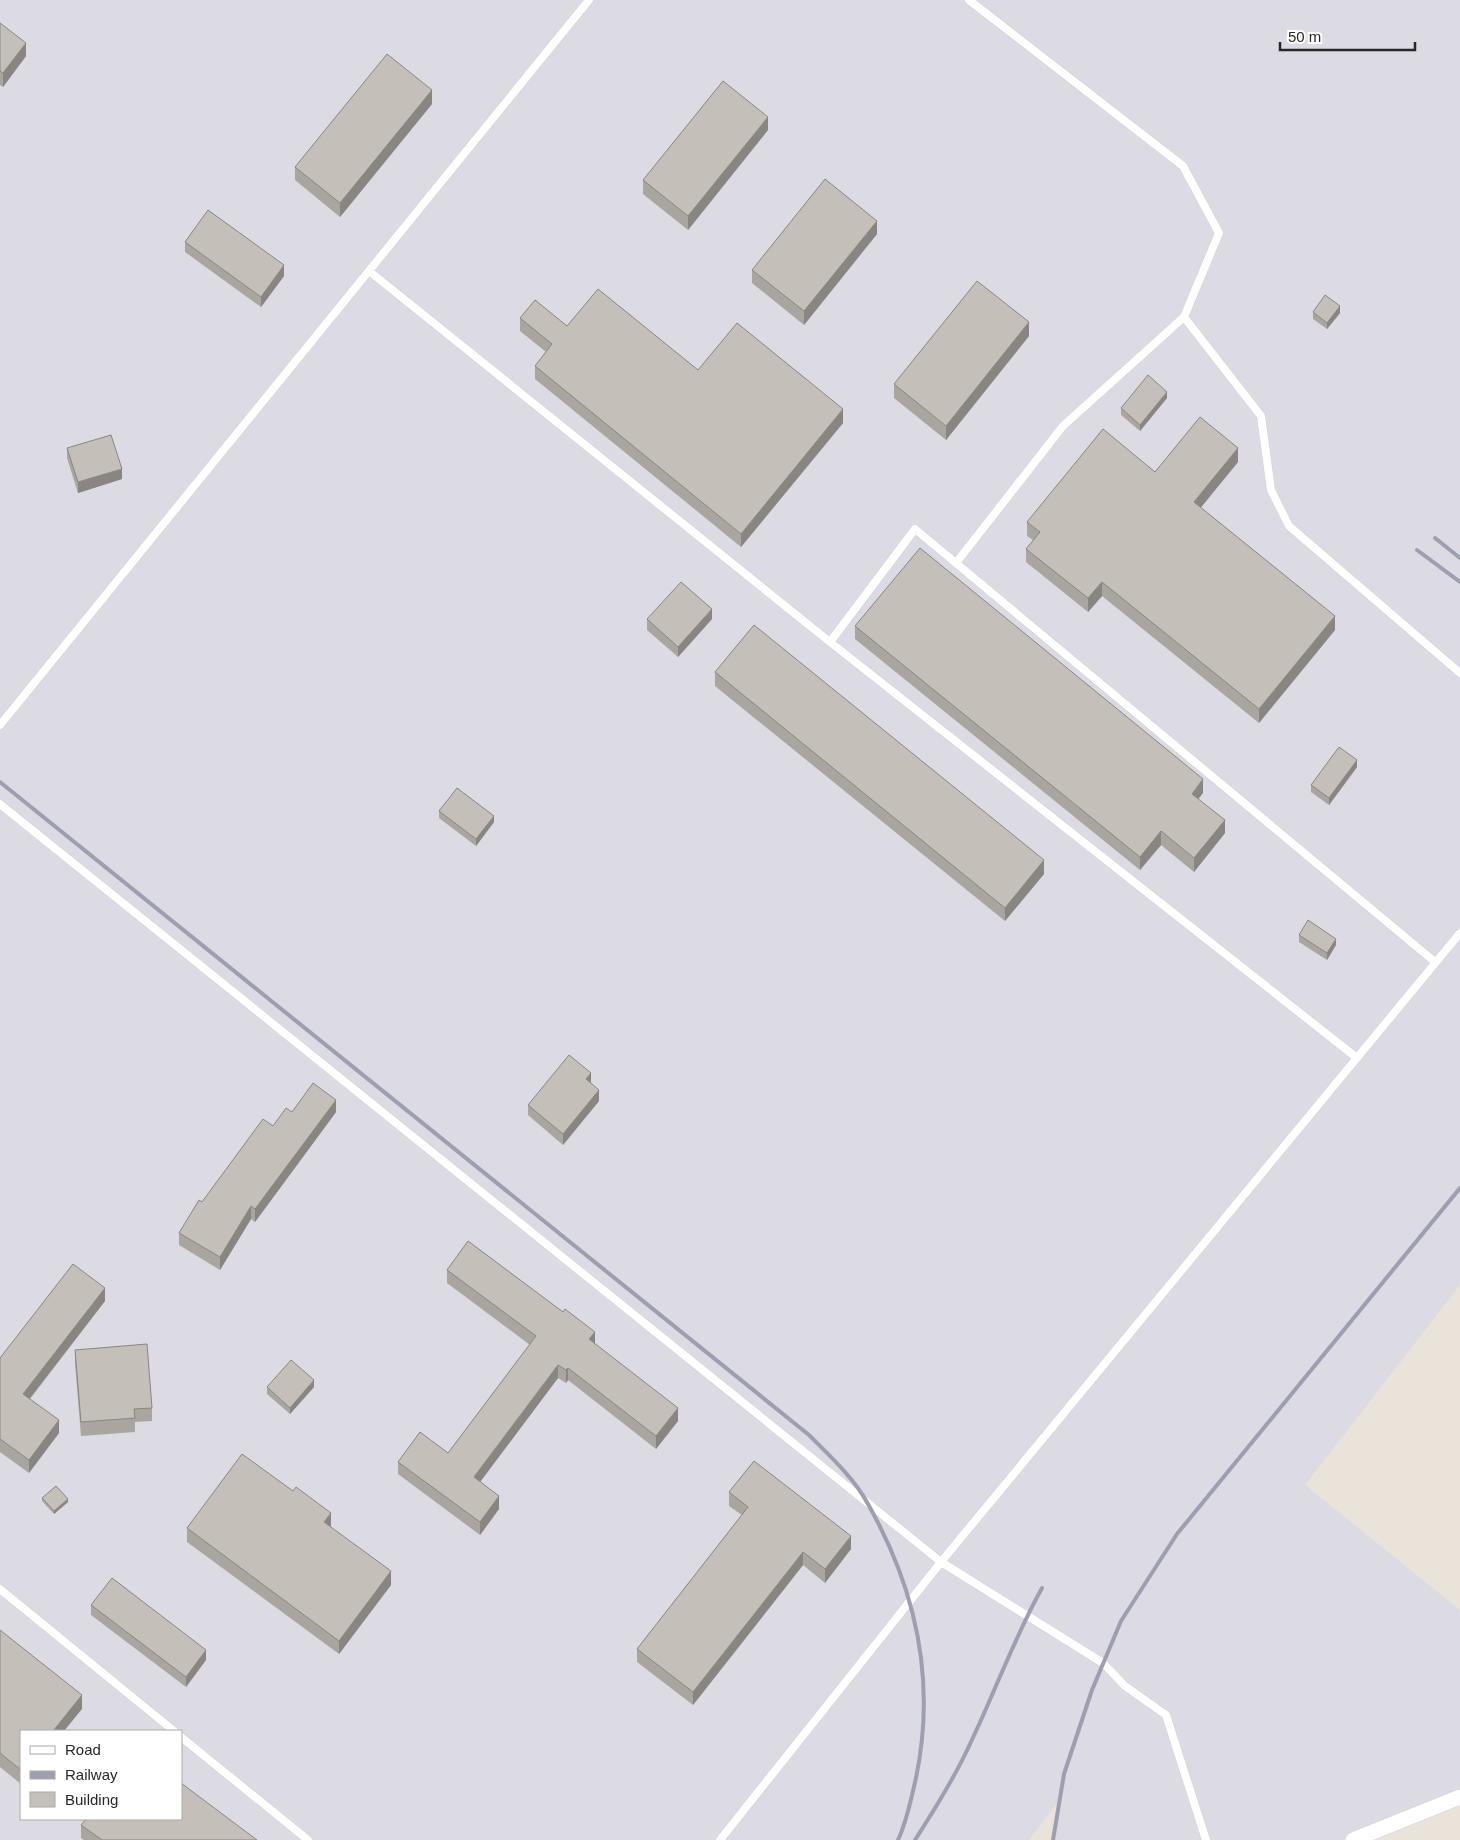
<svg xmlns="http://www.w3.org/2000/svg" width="1460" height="1840" font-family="Helvetica,sans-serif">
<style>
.industrial{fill:#dcdae2;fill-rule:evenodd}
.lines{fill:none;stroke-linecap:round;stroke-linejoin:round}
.lane-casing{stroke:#cfd1e0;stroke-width:9}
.street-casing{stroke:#cfd1e0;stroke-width:16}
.lane{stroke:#fff;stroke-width:8}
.street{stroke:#fff;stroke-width:15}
.rail{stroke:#9d9fb1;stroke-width:4}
.wall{fill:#a9a59f}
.shaded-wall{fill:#898682}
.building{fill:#c4c0b9;stroke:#898682}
</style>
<rect width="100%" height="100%" fill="#e9e3d9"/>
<path class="industrial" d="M0 0H1460V1285L1305 1485 1460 1610V1795L1363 1840H1053L1058 1802 1029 1840H0ZM21 1731H181V1819H21Z"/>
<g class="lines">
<defs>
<path id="lane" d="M369 271 830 642 1357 1058
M1184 317 1261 416 1271 490 1289 526 1460 673
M956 563 1063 426 1184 317 1219 233 1183 166 969 0
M830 642 915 529 1435 962
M0 725 589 0
M0 804 941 1562 1103 1663 1125 1686 1166 1715 1206 1840
M0 1589 174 1731
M181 1737 308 1840
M720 1840 941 1562 1460 933"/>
<path id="street" d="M1353 1840 1460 1797"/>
</defs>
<use href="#lane" class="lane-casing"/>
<use href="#street" class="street-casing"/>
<use href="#lane" class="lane"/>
<use href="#street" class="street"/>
<path class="rail" d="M1435 538 1460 558
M1417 550 1460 582
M0 782 809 1435C830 1456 854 1478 868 1504 916 1589 936 1682 916 1778 911 1799 907 1821 898 1840
M915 1840C935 1809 955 1777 970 1744 995 1692 1014 1638 1042 1588
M1053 1840 1064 1774 1092 1690 1121 1621 1177 1534 1460 1188"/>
</g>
<path class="wall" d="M0 23 26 56 3 87 0 85Z
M432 104 340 217 295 180V167Z
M768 130 688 230 643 194V180Z
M877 234 804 325 752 283V270Z
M185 242 284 276 261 307 185 252Z
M1313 312 1340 313 1327 329 1313 319Z
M520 318 567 326 698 370 843 423 741 547 535 379V366L546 352 520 331Z
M1029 336 946 440 894 398V384Z
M1167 398 1140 431 1121 415V408Z
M67 448 122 479 78 493 67 458Z
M1238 462 1200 508 1335 630 1259 723 1102 596 1088 612 1026 562V549L1033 540 1027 536V522L1155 472Z
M647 619H712L678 657 647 630Z
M855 626 1203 793 1198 799 1225 833 1194 872 1161 845 1140 870 855 639Z
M715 672 1044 874 1005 921 715 686Z
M1357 767 1329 805 1311 792V785Z
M439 811 494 822 476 846 439 818Z
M1299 935 1336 945 1327 960 1299 942Z
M591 1084 599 1101 563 1145 528 1115V1105Z
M292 1112H336L255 1222 251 1219 220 1270 179 1245V1233L202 1202 273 1126Z
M447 1270 595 1344 678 1421 656 1449 568 1380 566 1383 558 1378 480 1482 499 1509 480 1535 398 1474V1462L448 1453 530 1345 447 1283Z
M105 1301 30 1399 59 1433 29 1473 0 1452V1358Z
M75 1350 152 1408V1421L135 1422V1432L81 1436 75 1363Z
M267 1387H314L290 1414 267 1394Z
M729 1492 851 1549 825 1583 803 1565 693 1705 637 1662V1649L742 1515 729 1506Z
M42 1498 68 1502 54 1514 42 1501Z
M331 1527 391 1585 339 1654 187 1542V1528Z
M91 1605 206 1660 186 1687 91 1615Z
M0 1630 82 1709 21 1731V1784L0 1767Z
M81 1825 257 1840H84L81 1838Z"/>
<path class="shaded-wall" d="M26 43V56L3 87V73Z
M432 90V104L340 217V203Z
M768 117V130L688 230V216Z
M877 221V234L804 325V311Z
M284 265V276L261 307V297Z
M1340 306V313L1327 329V323Z
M1029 322V336L946 440V426Z
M1167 392V398L1140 431V425Z
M843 409V423L741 547V534Z
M1238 448V462L1194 516V502Z
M122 469V479L78 493V482Z
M1102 582V596L1088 612V598Z
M712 609V619L678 657V647Z
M1335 616V630L1259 723V709Z
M1357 760V767L1329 805V798Z
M1203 779V793L1192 807V794Z
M494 816V822L476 846V839Z
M1225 820V833L1194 872V858Z
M1161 831V845L1140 870V857Z
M1044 860V874L1005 921V908Z
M1336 939V945L1327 960V953Z
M591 1073V1083L586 1079Z
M599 1090V1101L563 1145V1134Z
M336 1100V1112L255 1222V1209Z
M251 1206V1219L220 1270V1257Z
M105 1288V1301L23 1407V1394Z
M595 1332V1344L589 1339Z
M558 1365V1378L474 1490V1477Z
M568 1368V1380L566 1383V1370Z
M314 1380V1387L290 1414V1408Z
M678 1408V1421L656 1449V1436Z
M59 1420V1433L29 1473V1460Z
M499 1496V1509L480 1535V1522Z
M68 1499V1502L54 1514V1511Z
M331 1513V1527L324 1522Z
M851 1536V1549L825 1583V1569Z
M803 1552V1565L693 1705V1692Z
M391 1571V1585L339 1654V1641Z
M206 1650V1660L186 1687V1677Z
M82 1695V1709L64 1731H53Z"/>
<path class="building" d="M0 23 26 43 3 73 0 71Z
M387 54 432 90 340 203 295 167Z
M723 81 768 117 688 216 643 180Z
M825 179 877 221 804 311 752 270Z
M208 210 284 265 261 297 185 242Z
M977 281 1029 322 946 426 894 384Z
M598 289 698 370 737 323 843 409 741 534 535 366 552 344 520 318 535 300 567 326Z
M1325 295 1340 306 1327 323 1313 312Z
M1148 375 1167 392 1140 425 1121 408Z
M1200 417 1238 448 1194 502 1335 616 1259 709 1102 582 1088 598 1026 549 1040 532 1027 522 1103 429 1155 472Z
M111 435 122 469 78 482 67 448Z
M920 548 1203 779 1192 794 1225 820 1194 858 1161 831 1140 857 855 626Z
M681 582 712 609 678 647 647 619Z
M754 625 1044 860 1005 908 715 672Z
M1339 747 1357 760 1329 798 1311 785Z
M457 788 494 816 476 839 439 811Z
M1308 920 1336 939 1327 953 1299 935Z
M569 1055 591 1073 586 1079 599 1090 563 1134 528 1105Z
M313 1083 336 1100 255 1209 251 1206 220 1257 179 1233 199 1200 202 1202 263 1119 273 1126 286 1108 292 1112Z
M468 1241 563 1312 565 1309 595 1332 589 1339 678 1408 656 1436 568 1368 566 1370 558 1365 474 1477 499 1496 480 1522 398 1462 420 1432 448 1453 536 1336 447 1270Z
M73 1264 105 1288 23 1394 59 1420 29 1460 0 1439V1358Z
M147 1344 152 1408 134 1409 135 1418 81 1422 75 1350Z
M291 1360 314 1380 290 1408 267 1387Z
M242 1454 293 1491 296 1487 331 1513 324 1522 391 1571 339 1641 187 1528Z
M754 1461 851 1536 825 1569 803 1552 693 1692 637 1649 748 1507 729 1492Z
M56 1486 68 1499 54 1511 42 1498Z
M112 1578 206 1650 186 1677 91 1605Z
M0 1630 82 1695 53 1731H21V1770L0 1753Z
M181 1783 257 1840H102L81 1825 86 1819H181Z"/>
<rect x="20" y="1730" width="162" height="90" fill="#ffffff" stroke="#a9a9a9"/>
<rect x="30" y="1746" width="25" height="8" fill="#ffffff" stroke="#a9a9a9"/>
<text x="65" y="1755" font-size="15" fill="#272727">Road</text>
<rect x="30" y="1771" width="25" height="8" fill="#9d9fb1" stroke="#a9a9a9"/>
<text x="65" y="1780" font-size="15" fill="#272727">Railway</text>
<rect x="30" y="1792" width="25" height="15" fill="#c4c0b9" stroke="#a9a9a9"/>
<text x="65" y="1805" font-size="15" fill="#272727">Building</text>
<path d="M1280 42v8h135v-8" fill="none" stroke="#272727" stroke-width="2.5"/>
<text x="1288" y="42" font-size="15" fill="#272727" stroke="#ffffff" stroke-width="4" paint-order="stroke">50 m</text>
</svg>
